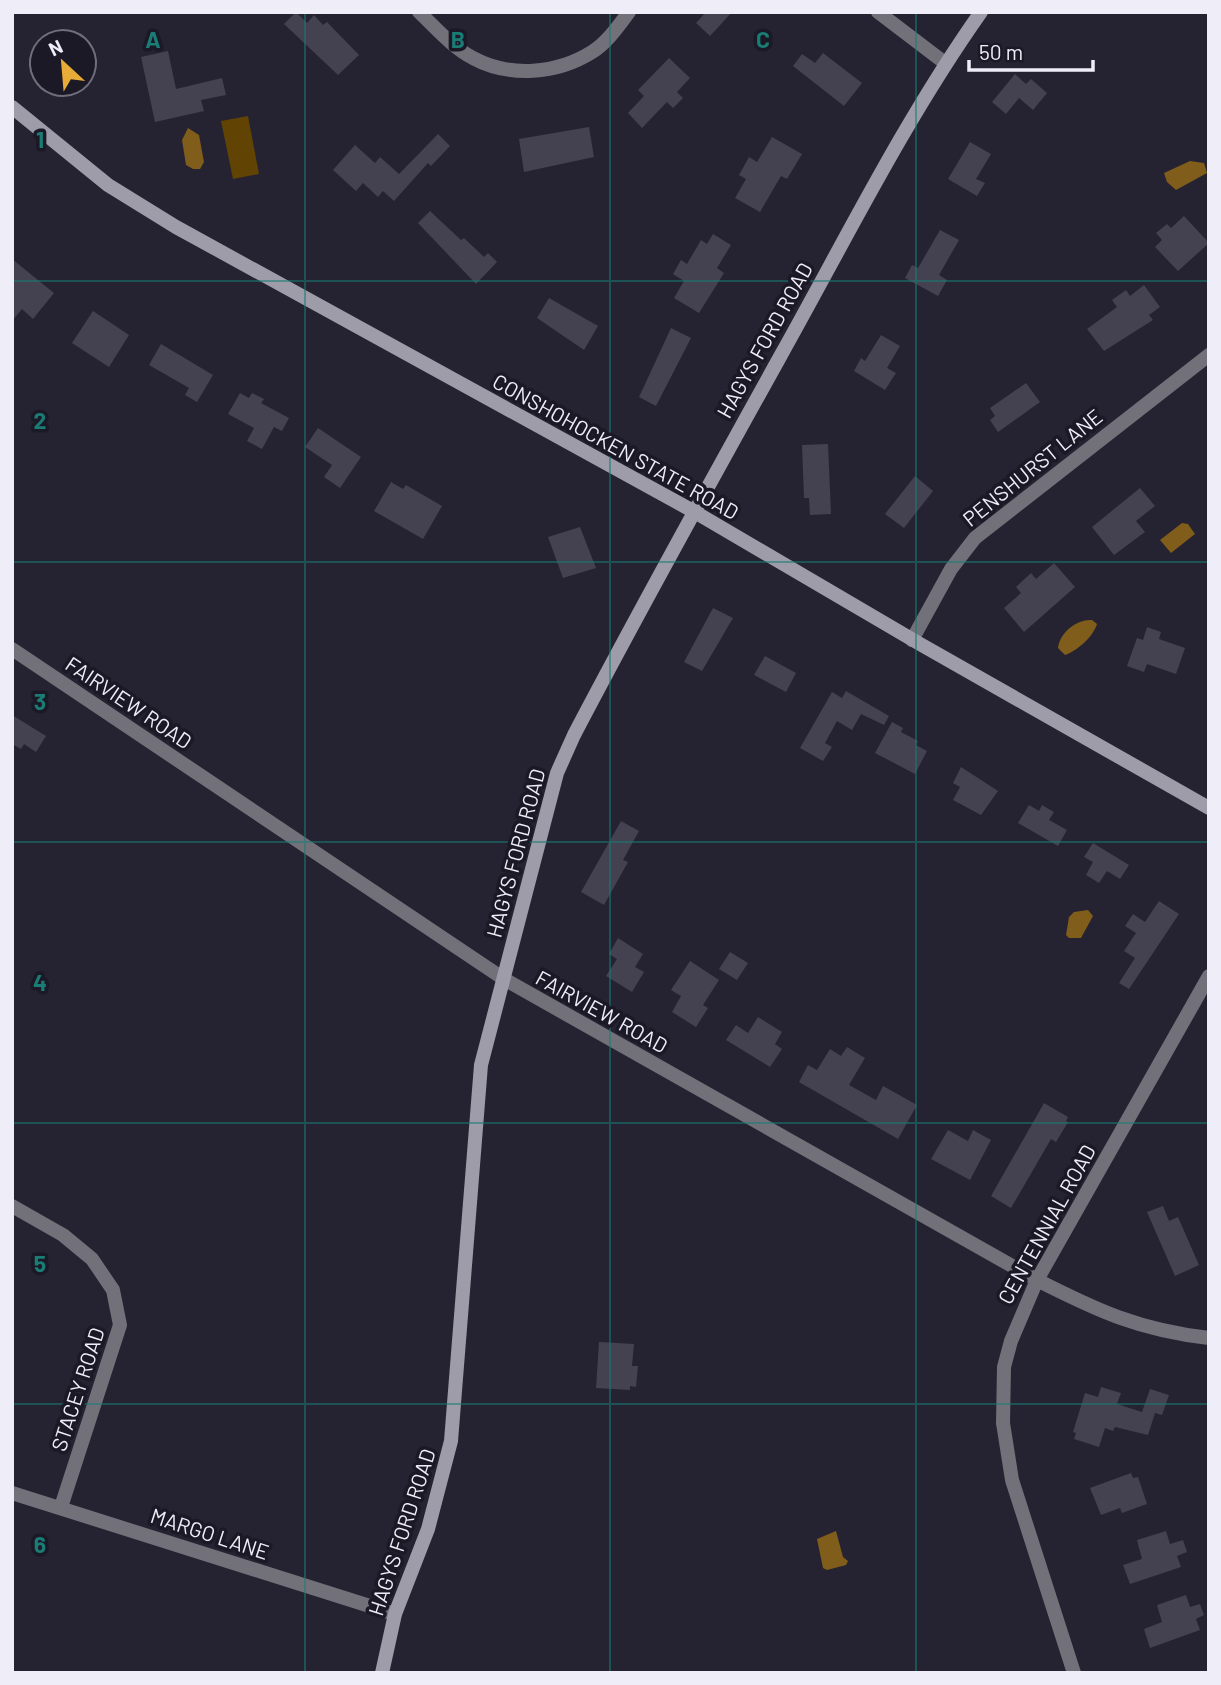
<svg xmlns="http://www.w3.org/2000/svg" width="1221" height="1685" font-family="Barlow,sans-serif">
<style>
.grass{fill:#614303}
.water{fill:#805d1a}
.building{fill:#444151}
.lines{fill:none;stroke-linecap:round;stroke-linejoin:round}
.street{stroke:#727179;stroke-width:14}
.secondary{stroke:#9e9ca9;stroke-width:14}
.grid{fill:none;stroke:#1a7c75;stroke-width:2;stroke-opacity:0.55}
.labels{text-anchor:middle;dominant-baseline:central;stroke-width:7;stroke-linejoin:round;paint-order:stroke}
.street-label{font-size:21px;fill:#efeef8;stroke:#1c1927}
.grid-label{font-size:23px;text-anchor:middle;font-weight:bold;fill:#1a7c75;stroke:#1c1927;stroke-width:7;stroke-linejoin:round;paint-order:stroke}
</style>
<rect width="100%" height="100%" fill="#252331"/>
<path class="grass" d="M248 116 259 174 233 179 221 121Z"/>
<path class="water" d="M188 128 199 135 204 162 200 169H193L186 165 182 140Z
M1190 161 1204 163 1207 173 1176 190 1167 182 1164 173Z
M1182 523 1188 524 1195 534 1171 553 1160 540Z
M1092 620 1097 624C1093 637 1077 651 1065 655L1058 648C1060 632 1077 619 1092 620Z
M1088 910 1093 916 1081 938H1069L1066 935 1069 917 1074 912Z
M836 1531 843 1557 848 1561 846 1565 827 1570 823 1568 817 1539Z"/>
<path class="building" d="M296 12 307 23 314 15 323 25 327 22 359 55 338 75 284 24Z
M706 12H732L710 36 696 23Z
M168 51 176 89 222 78 226 95 201 100 204 111 155 122 141 57Z
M823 53 862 83 844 106 793 66 802 54 815 63Z
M669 58 690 78 677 92 683 98 673 108 667 102 642 128 628 113 644 96 638 90Z
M1015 74 1026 84 1031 79 1047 93 1033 110 1019 98 1006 114 992 102Z
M589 127 594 157 524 172 519 139Z
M438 134 450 146 431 166 428 163 394 201 383 191 378 197 363 183 356 191 333 170 355 145 375 163 380 157 399 174Z
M772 137 802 154 787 179 781 176 760 212 735 198 746 179 739 175 749 157 757 162Z
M970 142 991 154 976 179 985 183 977 196 948 179Z
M430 211 461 240 464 238 484 257 488 253 497 262 476 284 418 223Z
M1184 216 1209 243 1178 271 1155 247 1162 240 1156 233 1167 224 1171 228Z
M940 230 959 240 939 275 947 280 938 296 905 278 912 265 918 268Z
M713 234 731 245 717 268 724 273 699 313 674 298 684 281 673 274 681 260 687 264 701 240 707 244Z
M12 259 54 293 33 319 22 309 12 321Z
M1144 285 1160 307 1149 315 1153 320 1104 351 1087 329 1117 307 1112 300 1126 290 1130 296Z
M549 298 598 326 584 350 537 318Z
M93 311 129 335 109 367 72 343Z
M671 328 691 338 656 406 639 397Z
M881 335 900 346 887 368 896 373 885 390 854 371 861 358 865 361Z
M161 344 213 375 197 402 185 395 189 388 149 365Z
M1026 383 1040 402 998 432 990 420 995 416 990 408Z
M240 393 249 398 252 393 264 399 261 403 289 418 282 431 274 427 262 449 247 441 254 428 228 414Z
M318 428 361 457 340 488 324 477 332 465 305 447Z
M828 444 831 514 810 515 809 498H804L802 445Z
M915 476 933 491 904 528 885 514Z
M391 482 403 489 406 485 442 506 423 539 374 511Z
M1140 488 1155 506 1136 521 1145 532 1114 555 1092 527Z
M580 527 596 568 563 578 548 537Z
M1054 563 1075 587 1024 632 1004 608 1021 593 1016 587 1031 573 1036 579Z
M713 608 733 618 702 671 684 662Z
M1147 627 1161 632 1159 639 1185 648 1176 674 1147 664 1144 672 1127 666 1137 638 1143 640Z
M765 656 796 673 786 692 754 675Z
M846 691 889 716 884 725 861 714 852 730 837 721 825 743 832 747 823 761 800 748 832 692 842 698Z
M12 715 46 736 36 752 24 744 21 749 12 744Z
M892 722 903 728 901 732 918 741 916 745 927 751 915 774 875 753Z
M961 767 998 791 981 815 953 800 960 787 953 783Z
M1029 805 1039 811 1042 805 1054 812 1049 820 1067 830 1058 846 1018 823Z
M621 821 639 831 623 860 628 862 604 905 581 892Z
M1093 843 1129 865 1120 879 1107 871 1099 883 1086 875 1093 862 1084 857Z
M1159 901 1179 914 1129 989 1119 983 1135 958 1124 951 1136 933 1125 926 1133 914 1145 922Z
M618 938 643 954 635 967 644 972 632 992 606 976 617 959 609 954Z
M730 952 748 963 737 980 719 969Z
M690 961 719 980 703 1005 708 1008 696 1027 672 1012 681 996 671 990Z
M758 1017 782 1032 775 1044 782 1049 770 1067 726 1040 736 1025 748 1033Z
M847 1047 865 1058 849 1085 876 1100 883 1086 917 1105 898 1139 799 1082 808 1065 817 1070 830 1049 841 1056Z
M1044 1103 1068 1117 1066 1121 1068 1122 1056 1142 1051 1139 1011 1208 991 1196Z
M948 1130 968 1141 973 1130 991 1140 970 1180 931 1159Z
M1163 1206 1169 1221 1178 1217 1199 1265 1175 1276 1147 1212Z
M599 1342 634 1344 632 1366H638L636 1387 630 1386V1390L596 1388Z
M1101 1387 1121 1393 1117 1404 1142 1412 1150 1389 1169 1395 1162 1415 1155 1413 1148 1435 1115 1427 1113 1431 1105 1428 1099 1447 1074 1439 1076 1433 1073 1432 1085 1393 1098 1397Z
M1131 1473 1133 1478 1138 1477 1147 1504 1122 1513 1120 1508 1101 1515 1090 1488Z
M1166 1531 1170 1544 1183 1540 1187 1552 1177 1556 1181 1567 1130 1584 1123 1565 1142 1559 1137 1540Z
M1186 1595 1190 1607 1200 1604 1204 1615 1196 1619 1200 1630 1150 1648 1144 1629 1162 1622 1157 1605Z"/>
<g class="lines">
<path class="street" d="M419 12C435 27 453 48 473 58 510 78 557 74 592 52 607 43 619 25 629 12
M878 12 945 63
M912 640 951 569 975 538 1209 355
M12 649 504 979 1037 1280C1098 1311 1139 1330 1209 1338
M12 1206 63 1235 92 1259 113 1290 120 1325 61 1507
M12 1493 395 1614
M1074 1673 1012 1480 1003 1423 1004 1367 1011 1341 1037 1280 1209 976"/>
<path class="secondary" d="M12 107 108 185 176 227 693 511 920 644 1209 808
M382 1673 395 1614 428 1529 451 1441 481 1065 557 773 574 735C641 607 711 481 781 355 846 239 904 121 981 12"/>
</g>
<path class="grid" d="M305 12V1673M610 12V1673M916 12V1673M12 281H1209M12 562H1209M12 842H1209M12 1123H1209M12 1404H1209"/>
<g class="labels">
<g class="street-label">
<text transform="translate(764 340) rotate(-61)">HAGYS FORD ROAD</text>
<text transform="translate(616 446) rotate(29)">CONSHOHOCKEN STATE ROAD</text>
<text transform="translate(1032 467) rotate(-39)">PENSHURST LANE</text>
<text transform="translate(129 702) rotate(34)">FAIRVIEW ROAD</text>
<text transform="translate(515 853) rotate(-75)">HAGYS FORD ROAD</text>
<text transform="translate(602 1011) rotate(29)">FAIRVIEW ROAD</text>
<text transform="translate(1046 1224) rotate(-61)">CENTENNIAL ROAD</text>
<text transform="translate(77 1389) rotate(-72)">STACEY ROAD</text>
<text transform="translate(401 1532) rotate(-72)">HAGYS FORD ROAD</text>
<text transform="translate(210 1533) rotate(18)">MARGO LANE</text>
</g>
</g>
<g class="grid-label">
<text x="153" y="48">A</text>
<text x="458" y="48">B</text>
<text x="763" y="48">C</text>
<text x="40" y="148">1</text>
<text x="40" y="429">2</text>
<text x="40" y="710">3</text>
<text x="40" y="991">4</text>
<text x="40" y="1272">5</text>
<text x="40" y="1553">6</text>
</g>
<rect width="1221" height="1685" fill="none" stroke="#efeef8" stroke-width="28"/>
<g transform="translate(63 63) rotate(334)"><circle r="33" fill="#1c1927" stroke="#706e7b" stroke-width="2"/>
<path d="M0-5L12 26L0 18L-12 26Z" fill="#e8ab37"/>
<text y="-10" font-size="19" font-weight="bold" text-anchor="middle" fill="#efeef8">N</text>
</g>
<path d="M969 60v10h124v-10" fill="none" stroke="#efeef8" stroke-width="3.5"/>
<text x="979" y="60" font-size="21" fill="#efeef8" stroke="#1c1927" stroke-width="5" paint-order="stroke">50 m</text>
</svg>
